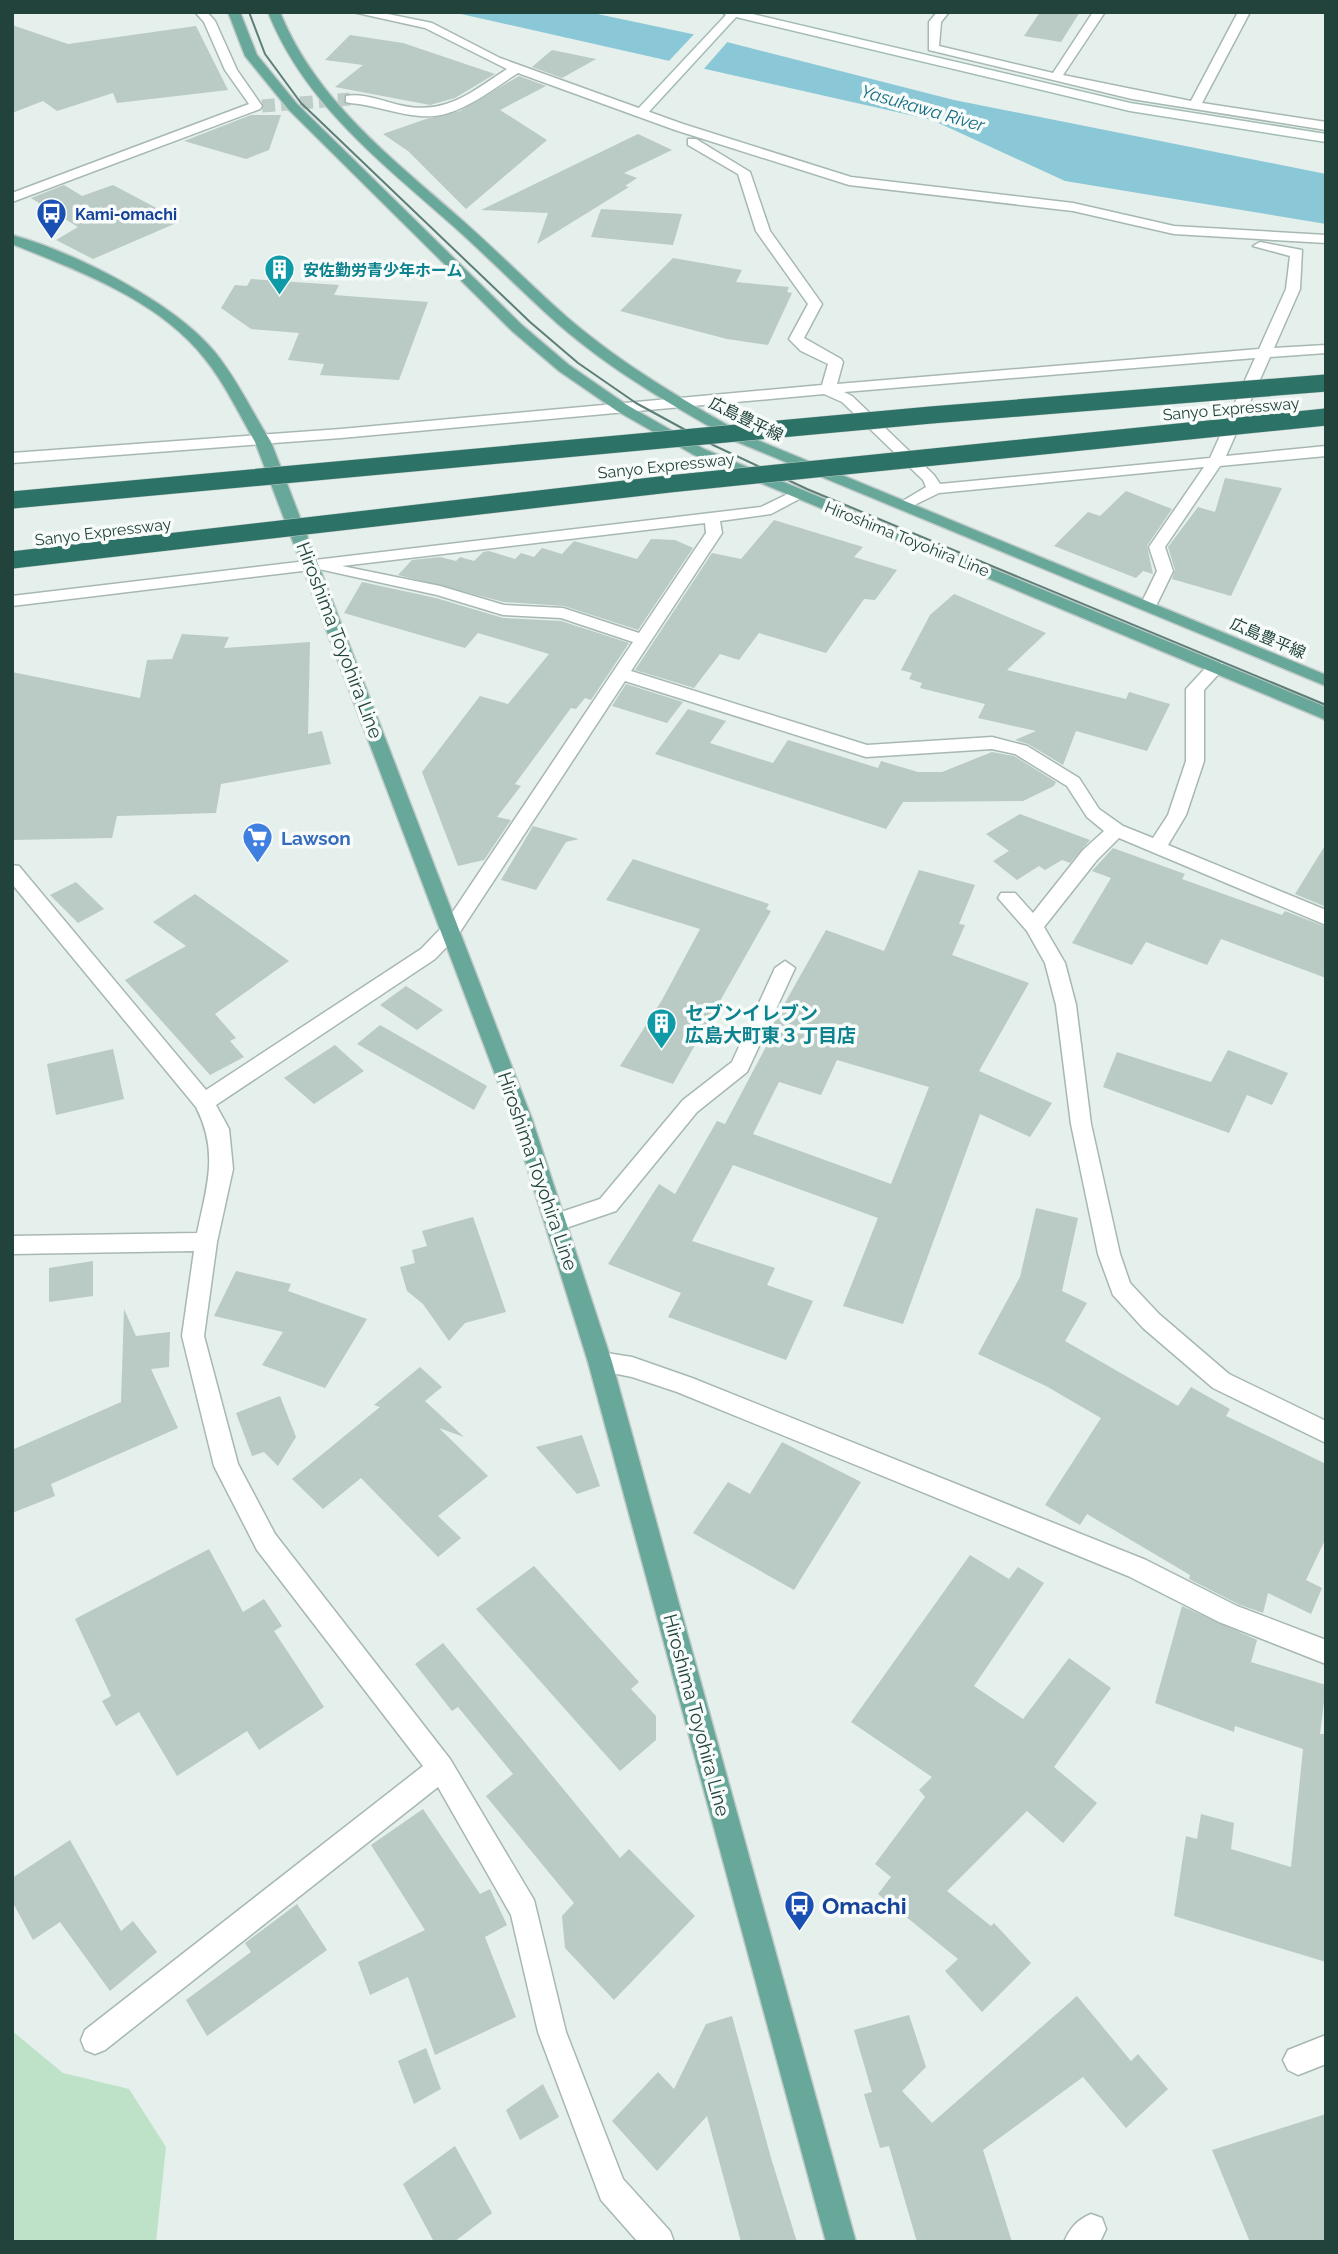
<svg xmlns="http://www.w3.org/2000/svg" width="1338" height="2254" font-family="Raleway,'Noto Sans JP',sans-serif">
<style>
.green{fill:#bde2c8}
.water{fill:#8ac8d7}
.pier{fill:#e5efeb}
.building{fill:#bacac4;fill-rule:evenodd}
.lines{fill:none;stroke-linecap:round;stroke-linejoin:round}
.street-tunnel{stroke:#becdc8;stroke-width:13;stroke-dasharray:13 6;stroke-linecap:butt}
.street-casing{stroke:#a7b8b3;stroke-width:3}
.secondary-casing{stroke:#a3bcb4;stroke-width:3}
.primary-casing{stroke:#c1cac8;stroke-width:3}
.street{fill:#fff;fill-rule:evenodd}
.secondary{fill:#fff;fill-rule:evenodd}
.primary{fill:#67a89a;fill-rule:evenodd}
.tram{stroke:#5d7e77;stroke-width:2}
.highway-bridge-casing{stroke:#c1cac8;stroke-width:18;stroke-linecap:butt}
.highway-bridge{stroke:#2c7266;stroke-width:17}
.labels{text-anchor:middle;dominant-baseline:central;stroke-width:7;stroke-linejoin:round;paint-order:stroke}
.far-transit-label{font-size:16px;font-weight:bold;fill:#164399;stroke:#f7fbf9;text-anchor:start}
.far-culture-label{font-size:16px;font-weight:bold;fill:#0d838f;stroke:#f7fbf9;text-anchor:start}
.far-street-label{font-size:16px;fill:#22433c;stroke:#f7fbf9}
.far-water-label{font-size:18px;font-style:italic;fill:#176e85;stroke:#f7fbf9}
.street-label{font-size:19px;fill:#22433c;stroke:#f7fbf9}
.shop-label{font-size:19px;font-weight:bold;fill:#366cbe;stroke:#f7fbf9;text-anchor:start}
.culture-label{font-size:19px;font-weight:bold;fill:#0d838f;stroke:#f7fbf9;text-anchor:start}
.near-transit-label{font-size:23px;font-weight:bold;fill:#164399;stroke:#f7fbf9;text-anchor:start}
</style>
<rect width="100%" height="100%" fill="#e5efeb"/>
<path class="green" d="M12 2031 63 2073 129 2089 166 2147 156 2242H12Z"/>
<path class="water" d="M452 12H588L711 38 954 100 1326 174V224L1065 181 932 120Z"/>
<path class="pier" d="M697 31 730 39 702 71 667 63Z"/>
<path class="building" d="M1040 12H1080L1061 42 1024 36Z
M12 25 68 44 196 26 228 90 117 103 113 93 57 111 43 101 12 113Z
M350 35 403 43 495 74 455 98 430 105 335 87 363 65 325 60Z
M552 50 596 59 562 78 532 67Z
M519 76 546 86 500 110 547 140 466 209 408 151 383 134 426 119 460 111Z
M251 115H281L269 150 246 159 184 141Z
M638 134 672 150 624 173 637 178 625 186 629 187 537 244 548 213 481 210Z
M64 185 82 196 113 185 181 221 93 259 56 240 78 227 31 198Z
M601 209 682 214 673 245 591 237Z
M673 258 742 270 736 282 789 287 787 292 792 293 768 345 727 339 620 311Z
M251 279 339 285 334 295 428 302 399 380 320 375 324 364 288 360 299 333 251 329 221 308 235 285 247 286Z
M1225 478 1282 488 1231 596 1172 579 1175 570 1168 547 1198 507 1215 512Z
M1126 491 1172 509 1147 546 1153 574 1143 571 1136 578 1054 546 1088 512 1100 516Z
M774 520 863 547 854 557 897 570 875 600 864 599 826 653 759 633 739 660 720 654 694 688 635 670 712 553 741 559Z
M651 539 675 540 693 548 638 630 564 606 504 602 398 575 412 560 440 557 456 561 460 557 474 561 483 552 489 551 515 559 521 553 534 557 542 548 562 554 574 541 637 559Z
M362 582 436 598 503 618 561 621 629 643 591 700 585 698 576 709 571 708 515 784 521 786 497 817 511 820 484 860 458 866 422 772 480 696 508 704 549 654 478 633 465 648 344 613Z
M954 594 1046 633 1007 670 1126 699 1129 692 1170 704 1147 751 1076 731 1063 765 1028 744 1015 740 1036 731 978 718 985 704 920 688 922 683 909 679 912 673 901 670 930 615Z
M182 634 229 637 224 648 310 642 308 734 322 731 331 764 221 784 216 813 117 816 112 838 12 840V672L140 698 147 660 172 659Z
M626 684 683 702 667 723 612 706Z
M688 709 726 721 710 743 773 763 788 740 878 768 881 761 918 772H942L992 752 1014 756 1056 782 1054 786 1023 801 903 802 886 829 655 754Z
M1020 814 1090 840 1070 863 1062 860 1045 870 1039 866 1017 880 993 861 1009 851 986 834Z
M533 826 579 839 566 842 536 890 501 880Z
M1326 844V907L1295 894Z
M1113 848 1185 874 1182 879 1282 915 1285 911 1326 927V978L1221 939 1207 965 1146 942 1132 965 1072 943 1111 878 1092 871Z
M633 859 769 904 766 909 771 911 673 1084 620 1066 662 1000 700 929 606 900Z
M919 870 975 885 959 924 965 925 952 955 1029 983 979 1071 1052 1103 1030 1137 980 1114 903 1324 843 1306 878 1218 733 1165 692 1241 775 1268 767 1285 813 1301 786 1360 668 1317 681 1293 608 1264 659 1184 675 1194 717 1121 725 1124 768 1043 764 1041 777 1017 826 930 884 951ZM837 1060 929 1087 891 1184 753 1134 779 1082 821 1095Z
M76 882 104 909 78 923 50 895Z
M195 894 289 961 215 1014 236 1038 230 1041 244 1057 210 1075 125 980 186 946 153 922Z
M406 986 443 1010 417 1030 380 1005Z
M380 1025 487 1086 474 1110 357 1044Z
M335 1045 364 1071 314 1104 284 1078Z
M113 1049 124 1099 56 1115 47 1064Z
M1228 1050 1288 1073 1272 1105 1247 1095 1229 1133 1103 1087 1117 1052 1211 1082Z
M1036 1208 1078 1218 1062 1291 1087 1303 1065 1341 1178 1406 1191 1387 1230 1409 1226 1416 1326 1464V1538L1306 1580 1322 1588 1311 1614 1268 1593 1263 1613 1238 1604 1189 1579 1190 1575 1087 1514 1080 1525 1045 1505 1101 1418 1046 1386 978 1354 1020 1277Z
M473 1217 506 1312 465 1323 449 1341 423 1304 407 1291 400 1267 415 1263 412 1250 427 1246 422 1231Z
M93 1261V1296L49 1302V1268Z
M236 1271 291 1284 288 1291 367 1319 325 1388 262 1365 283 1332 214 1316Z
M124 1309 136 1336 170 1332 169 1367 151 1369 178 1428 51 1484 55 1496 12 1513V1450L121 1402Z
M420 1367 442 1387 425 1401 464 1437 439 1428 488 1476 438 1516 461 1538 438 1557 361 1478 323 1509 292 1479 380 1407 374 1405Z
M280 1396 296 1437 278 1466 264 1452 252 1456 236 1413Z
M582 1435 600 1486 577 1494 536 1447Z
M782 1442 861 1482 794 1590 693 1533 728 1482 750 1494Z
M209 1549 243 1612 264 1599 282 1626 274 1631 324 1707 259 1750 247 1731 177 1776 139 1712 116 1726 102 1701 111 1696 75 1619Z
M970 1555 1009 1579 1018 1567 1044 1583 974 1686 1023 1719 1069 1658 1111 1688 1054 1767 1097 1803 1063 1843 1027 1811 947 1891 991 1926 994 1923 1031 1963 982 2012 945 1971 958 1959 878 1894 891 1877 875 1864 925 1797 919 1790 932 1777 851 1722Z
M534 1566 639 1682 631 1689 656 1716V1740L620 1771 476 1609Z
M1182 1606 1257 1640 1251 1662 1326 1685 1320 1734H1326V1962L1174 1916 1186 1836 1197 1839 1201 1814 1234 1823 1231 1849 1291 1867 1303 1749 1235 1726 1234 1732 1155 1703Z
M443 1643 620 1858 629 1849 695 1916 614 2000 565 1948 562 1916 574 1903 486 1796 513 1774 458 1707 452 1711 415 1664Z
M423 1809 480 1894 490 1889 507 1925 485 1937 516 2017 435 2055 408 1977 370 1995 358 1962 425 1930 371 1845Z
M70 1840 121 1931 133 1921 157 1952 110 1991 60 1922 33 1940 12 1901V1878Z
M297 1904 327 1950 207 2036 186 2000 251 1952 245 1943Z
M1077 1996 1131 2061 1138 2054 1168 2089 1126 2128 1083 2077 983 2150 1012 2242H917L889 2146 880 2148 864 2094 872 2092 854 2030 909 2015 926 2067 902 2091 932 2123Z
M732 2016 771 2158 797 2242H741L707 2116 657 2171 612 2121 658 2072 674 2089 706 2024Z
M426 2048 441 2089 414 2104 398 2061Z
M543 2084 559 2117 520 2140 506 2110Z
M1326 2114V2242H1250L1212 2150Z
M455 2146 492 2213 454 2242H434L403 2184Z"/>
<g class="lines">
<path class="street-tunnel" d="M262 106 350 99"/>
<defs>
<path id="street" d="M195 12H207L215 21 237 70 262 106 260 109 12 202V193L249 104 225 70 204 22Z
M353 12H378L432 23 500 58 683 124 851 177 1073 203 1174 226 1326 235V243L1174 234 1073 211 849 185 675 130 518 73C489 91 456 120 420 116 396 114 374 105 350 103L346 102V96C363 93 382 101 399 105 445 116 470 93 507 69L425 28Z
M937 12H949L941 22 939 46 1053 73 1093 12H1105L1063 75 1191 101 1238 12H1250L1202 103 1326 122V130L1132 99 929 50V22Z
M688 139H696L750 172 770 231 822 304 804 338 841 359 843 362 837 384 1259 349 1286 289 1290 256 1253 246 1260 242 1302 250 1300 289 1274 348 1326 345V353L1270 357 1226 456 1326 446V456L1220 466 1165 547 1173 571 1156 606 1148 611 1140 606 1157 571 1149 547 1204 467 939 493 904 510 896 505 926 487 923 480 842 402 824 394 341 438 12 463V453L341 429 822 385 828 364 801 351 789 339 808 304 756 231 738 174 688 145ZM1255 358 1210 458 940 484 934 475 852 396 844 392Z
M798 489 803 491V497L771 514 720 521 722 533 631 671 867 745 992 737 1027 746 1079 778 1099 809 1123 826 1153 838 1168 815 1186 761V689L1210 663H1222L1225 667 1204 690V761L1186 815 1168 845 1326 910V925L1119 838 1097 860 1044 927 1065 963 1076 1005 1091 1124 1120 1254 1130 1283 1159 1314 1229 1374 1326 1421V1443L1213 1388 1143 1328 1113 1295 1098 1254 1071 1124 1056 1005 1045 963 1027 931 998 898 1001 893H1015L1033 913 1083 850 1104 831 1087 817 1067 786 1015 754 992 749 866 757 625 681 458 935 435 959 216 1105 229 1129 233 1169 217 1242 204 1336 238 1464 275 1534 450 1759 534 1900 566 2032 623 2179 670 2231 674 2242H638L601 2200 538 2032 511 1915 438 1787 105 2050 95 2054 85 2050 81 2040 85 2030 423 1766 257 1550 214 1466 182 1336 194 1251 12 1254V1236L197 1233C207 1186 219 1152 196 1107L12 884V865L19 866 206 1090 421 949 444 925 633 642 561 618 503 615 437 595 319 569 12 606V596L761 507ZM705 523 706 533 639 633 563 608 504 605 440 586 342 566Z
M785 961 795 968 747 1072 697 1112 616 1211 557 1231 549 1228 546 1222 549 1216 600 1199 683 1100 732 1062 775 968Z
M600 1352 632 1357 692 1378 1146 1560 1237 1606 1326 1640V1664L1219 1622 1128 1576 677 1392 632 1377 592 1369 588 1362 592 1355Z
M1326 2035V2064L1298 2075 1288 2070 1283 2060 1288 2050Z
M1091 2214 1102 2218 1106 2229 1100 2242H1064C1070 2228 1077 2220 1091 2214Z"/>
<path id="secondary" d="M722 12H744L1130 103 1326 134V142L1130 111 736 17 645 116H637V110L726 15Z"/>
<path id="primary" d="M228 12H240L257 55 297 104 522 325 569 365 627 405 704 449 1326 707V720L694 455 617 411 559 371 512 331 289 110 245 56Z
M268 12H280C316 101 392 158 462 220 498 252 532 286 568 318 623 365 683 400 745 435L1326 675V686L735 441C673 406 612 371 558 324 522 292 488 257 452 225 381 162 304 103 268 12Z
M12 235C74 252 173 302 214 351 237 379 252 412 271 442L532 1119 612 1362 856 2242H826L588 1362 512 1119 255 442C239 414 225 384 205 359 159 300 79 271 12 244Z"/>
</defs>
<use href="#street" class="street-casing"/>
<use href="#secondary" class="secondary-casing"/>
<use href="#primary" class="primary-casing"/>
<use href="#street" class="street"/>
<use href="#secondary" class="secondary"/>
<use href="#primary" class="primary"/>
<path class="tram" d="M249 12 265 54 301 103 530 322 578 363 636 403 713 445 807 489 1326 705"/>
<defs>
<path id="highway-bridge" d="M12 500 931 415 1326 383
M12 560 669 484 1326 417"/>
</defs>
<use href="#highway-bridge" class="highway-bridge-casing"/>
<use href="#highway-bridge" class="highway-bridge"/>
</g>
<defs>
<symbol id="bus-pin" viewBox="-11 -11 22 30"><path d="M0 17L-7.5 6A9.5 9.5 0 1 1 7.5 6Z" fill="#1a4fb4" stroke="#f7fbf9"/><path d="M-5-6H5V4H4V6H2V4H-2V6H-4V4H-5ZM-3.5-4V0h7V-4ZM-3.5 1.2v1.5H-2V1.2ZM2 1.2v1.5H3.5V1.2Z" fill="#fff"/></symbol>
<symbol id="building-pin" viewBox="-11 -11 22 30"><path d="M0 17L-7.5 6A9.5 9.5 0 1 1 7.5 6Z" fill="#0f9aa8" stroke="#f7fbf9"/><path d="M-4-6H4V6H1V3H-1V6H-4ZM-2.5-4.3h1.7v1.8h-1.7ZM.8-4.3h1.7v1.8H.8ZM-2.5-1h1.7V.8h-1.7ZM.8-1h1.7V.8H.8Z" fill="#fff"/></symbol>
<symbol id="supermarket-pin" viewBox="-11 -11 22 30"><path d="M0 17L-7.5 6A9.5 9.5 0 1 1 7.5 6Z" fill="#3f7fe0" stroke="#f7fbf9"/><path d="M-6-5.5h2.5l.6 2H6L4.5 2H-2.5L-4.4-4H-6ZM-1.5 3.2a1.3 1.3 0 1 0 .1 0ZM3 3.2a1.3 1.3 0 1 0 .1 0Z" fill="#fff"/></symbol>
</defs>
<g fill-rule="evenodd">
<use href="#bus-pin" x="34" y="196" width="35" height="47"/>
<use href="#building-pin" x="262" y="252" width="35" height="47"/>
<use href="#supermarket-pin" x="240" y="820" width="35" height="47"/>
<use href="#building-pin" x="644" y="1006" width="35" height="47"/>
<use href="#bus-pin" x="782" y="1888" width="35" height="47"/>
</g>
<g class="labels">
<g class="far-transit-label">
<text x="75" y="214">Kami-omachi</text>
</g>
<g class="far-culture-label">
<text x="303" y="270">安佐勤労青少年ホーム</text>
</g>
<g class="far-street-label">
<text transform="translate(1231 409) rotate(-5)">Sanyo Expressway</text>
<text transform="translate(746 419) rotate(26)">広島豊平線</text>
<text transform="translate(666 466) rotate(-6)">Sanyo Expressway</text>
<text transform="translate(103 532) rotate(-7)">Sanyo Expressway</text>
<text transform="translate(907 539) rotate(22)">Hiroshima Toyohira Line</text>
<text transform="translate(1268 638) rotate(23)">広島豊平線</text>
</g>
<g class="far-water-label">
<text transform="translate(923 108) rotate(16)">Yasukawa River</text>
</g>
<g class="street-label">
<text transform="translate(340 640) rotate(69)">Hiroshima Toyohira Line</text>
<text transform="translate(538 1171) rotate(71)">Hiroshima Toyohira Line</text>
<text transform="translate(697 1715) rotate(75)">Hiroshima Toyohira Line</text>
</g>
<g class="shop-label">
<text x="281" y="838">Lawson</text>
</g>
<g class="culture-label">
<text x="685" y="1013">セブンイレブン<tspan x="685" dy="22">広島大町東３丁目店</tspan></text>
</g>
<g class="near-transit-label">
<text x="822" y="1905">Omachi</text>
</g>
</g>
<rect width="1338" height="2254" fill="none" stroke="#22433c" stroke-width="28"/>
</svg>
